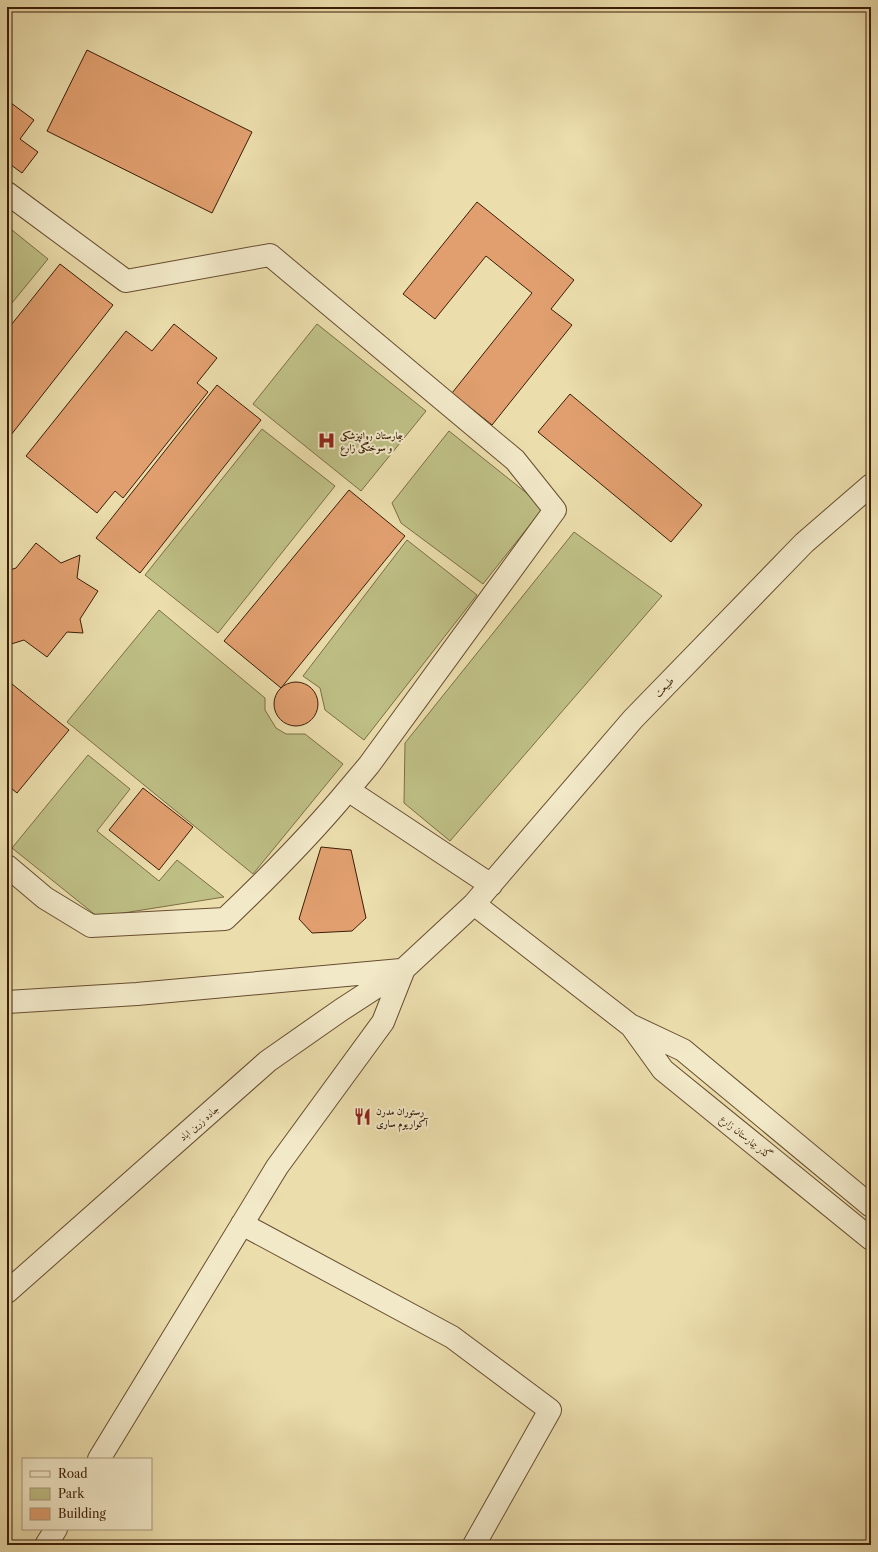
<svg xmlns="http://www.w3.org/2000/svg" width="878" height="1552" font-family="'Libre Caslon Text',Amiri,serif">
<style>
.green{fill:#bebf85;stroke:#7c6e46}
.building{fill:#e19f6f;stroke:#3b1d07}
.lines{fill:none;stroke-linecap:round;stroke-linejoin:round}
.minor-casing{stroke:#674d30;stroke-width:24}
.minor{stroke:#f2e9c9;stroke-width:22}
.labels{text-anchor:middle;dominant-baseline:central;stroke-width:4;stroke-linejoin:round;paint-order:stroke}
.poi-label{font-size:10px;font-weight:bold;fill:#3b1d07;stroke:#f2e9c9;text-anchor:start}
.street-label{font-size:10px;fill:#3b1d07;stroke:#f2e9c9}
</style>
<rect width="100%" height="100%" fill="#ebddac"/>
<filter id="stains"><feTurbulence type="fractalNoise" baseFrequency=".005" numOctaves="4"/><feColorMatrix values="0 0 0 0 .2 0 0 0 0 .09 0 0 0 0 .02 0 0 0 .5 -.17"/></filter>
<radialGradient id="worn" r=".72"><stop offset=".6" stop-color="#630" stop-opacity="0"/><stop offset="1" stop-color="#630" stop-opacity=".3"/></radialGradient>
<path class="green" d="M7 226 48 259 7 309Z
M317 324 426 411 361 491 253 404Z
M262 429 335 486 218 633 145 575Z
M449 431 544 507 483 584 401 523 392 503Z
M574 532 662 596 450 841 404 803 405 743Z
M407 540 477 595 364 740 325 710 320 688 303 676Z
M159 610 265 698V710L276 728 286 734H305L343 764 253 874 67 722Z
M88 755 130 789 97 831 159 881 177 860 224 897 98 917 12 848Z"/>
<path class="building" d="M87 50 252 132 212 213 47 131Z
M7 100 34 120 20 139 38 152 22 173 7 162Z
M477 202 574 280 551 309 572 325 492 425 452 393 532 293 486 256 435 319 403 294Z
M60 264 113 305 7 440V330Z
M174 324 217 358 197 383 208 392 123 498 115 491 97 513 26 456 126 331 152 351Z
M217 385 261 420 140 573 96 538Z
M570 394 702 505 671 542 538 432Z
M349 490 405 536 281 688 224 641Z
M36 543 61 563 80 555 77 578 98 591 80 619 83 633 67 632 47 657 24 640 8 645 7 571 16 568Z
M7 680 69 730 17 793 7 785Z
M274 704a22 22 0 1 1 44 0a22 22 0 1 1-44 0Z
M143 788 193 827 159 870 109 830Z
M321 847 351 850 366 918 352 931 312 933 299 919Z"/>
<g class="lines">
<defs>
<path id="minor" d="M7 193 126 281 270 255 515 460 555 510 369 765 348 790 491 885
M7 866 45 898 91 926 225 919C268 878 310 836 348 790
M474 904 630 1025 683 1050 871 1206
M7 1002 137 994 401 970
M632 1027 663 1070 871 1239
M242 1224 452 1337 550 1410 474 1545
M7 1292 268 1061 341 1010 404 969
M99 1459 277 1167 383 1022 404 969 474 904 633 719 804 543 871 485
M46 1545 56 1529"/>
</defs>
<use href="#minor" class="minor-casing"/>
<use href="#minor" class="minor"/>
</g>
<defs>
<symbol id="hospital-bare" viewBox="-9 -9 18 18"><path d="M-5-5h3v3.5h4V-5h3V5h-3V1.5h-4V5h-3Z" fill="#8f2418" stroke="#f2e9c9" stroke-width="2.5" paint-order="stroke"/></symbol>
<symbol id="restaurant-bare" viewBox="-9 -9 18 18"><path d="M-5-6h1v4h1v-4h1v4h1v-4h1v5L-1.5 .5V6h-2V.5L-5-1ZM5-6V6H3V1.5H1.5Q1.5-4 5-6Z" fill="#8f2418" stroke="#f2e9c9" stroke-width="2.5" paint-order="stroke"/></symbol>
</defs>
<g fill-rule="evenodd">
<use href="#hospital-bare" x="314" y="428" width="25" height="25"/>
<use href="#restaurant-bare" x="350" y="1104" width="25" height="25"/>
</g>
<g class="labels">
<g class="poi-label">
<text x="340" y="435">بیمارستان روانپزشکی<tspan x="340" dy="12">و سوختگی زارع</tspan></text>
<text x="376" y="1111">رستوران مدرن<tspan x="376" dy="12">آکواریوم ساری</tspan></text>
</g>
<g class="street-label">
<text transform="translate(664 687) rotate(-46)">طبیعت</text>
<text transform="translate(199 1123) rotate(-41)">جاده زرین اباد</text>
<text transform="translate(746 1137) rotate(39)">گذر بیمارستان زارع</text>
</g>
</g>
<rect width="878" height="1552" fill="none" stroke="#ebddac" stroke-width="24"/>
<rect x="8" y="8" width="862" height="1536" fill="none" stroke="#3b1d07" stroke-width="2"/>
<rect x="12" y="12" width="854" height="1528" fill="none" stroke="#3b1d07"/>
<rect x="22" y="1458" width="130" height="72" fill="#f2e9c9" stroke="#a9977b"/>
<rect x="30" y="1471" width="20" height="6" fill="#f2e9c9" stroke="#a9977b"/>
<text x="58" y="1478" font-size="12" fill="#3b1d07">Road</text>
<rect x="30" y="1488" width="20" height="12" fill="#bebf85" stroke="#a9977b"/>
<text x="58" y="1498" font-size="12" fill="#3b1d07">Park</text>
<rect x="30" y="1508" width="20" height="12" fill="#e19f6f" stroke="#a9977b"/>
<text x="58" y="1518" font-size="12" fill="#3b1d07">Building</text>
<rect width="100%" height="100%" filter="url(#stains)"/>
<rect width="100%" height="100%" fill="url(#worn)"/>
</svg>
